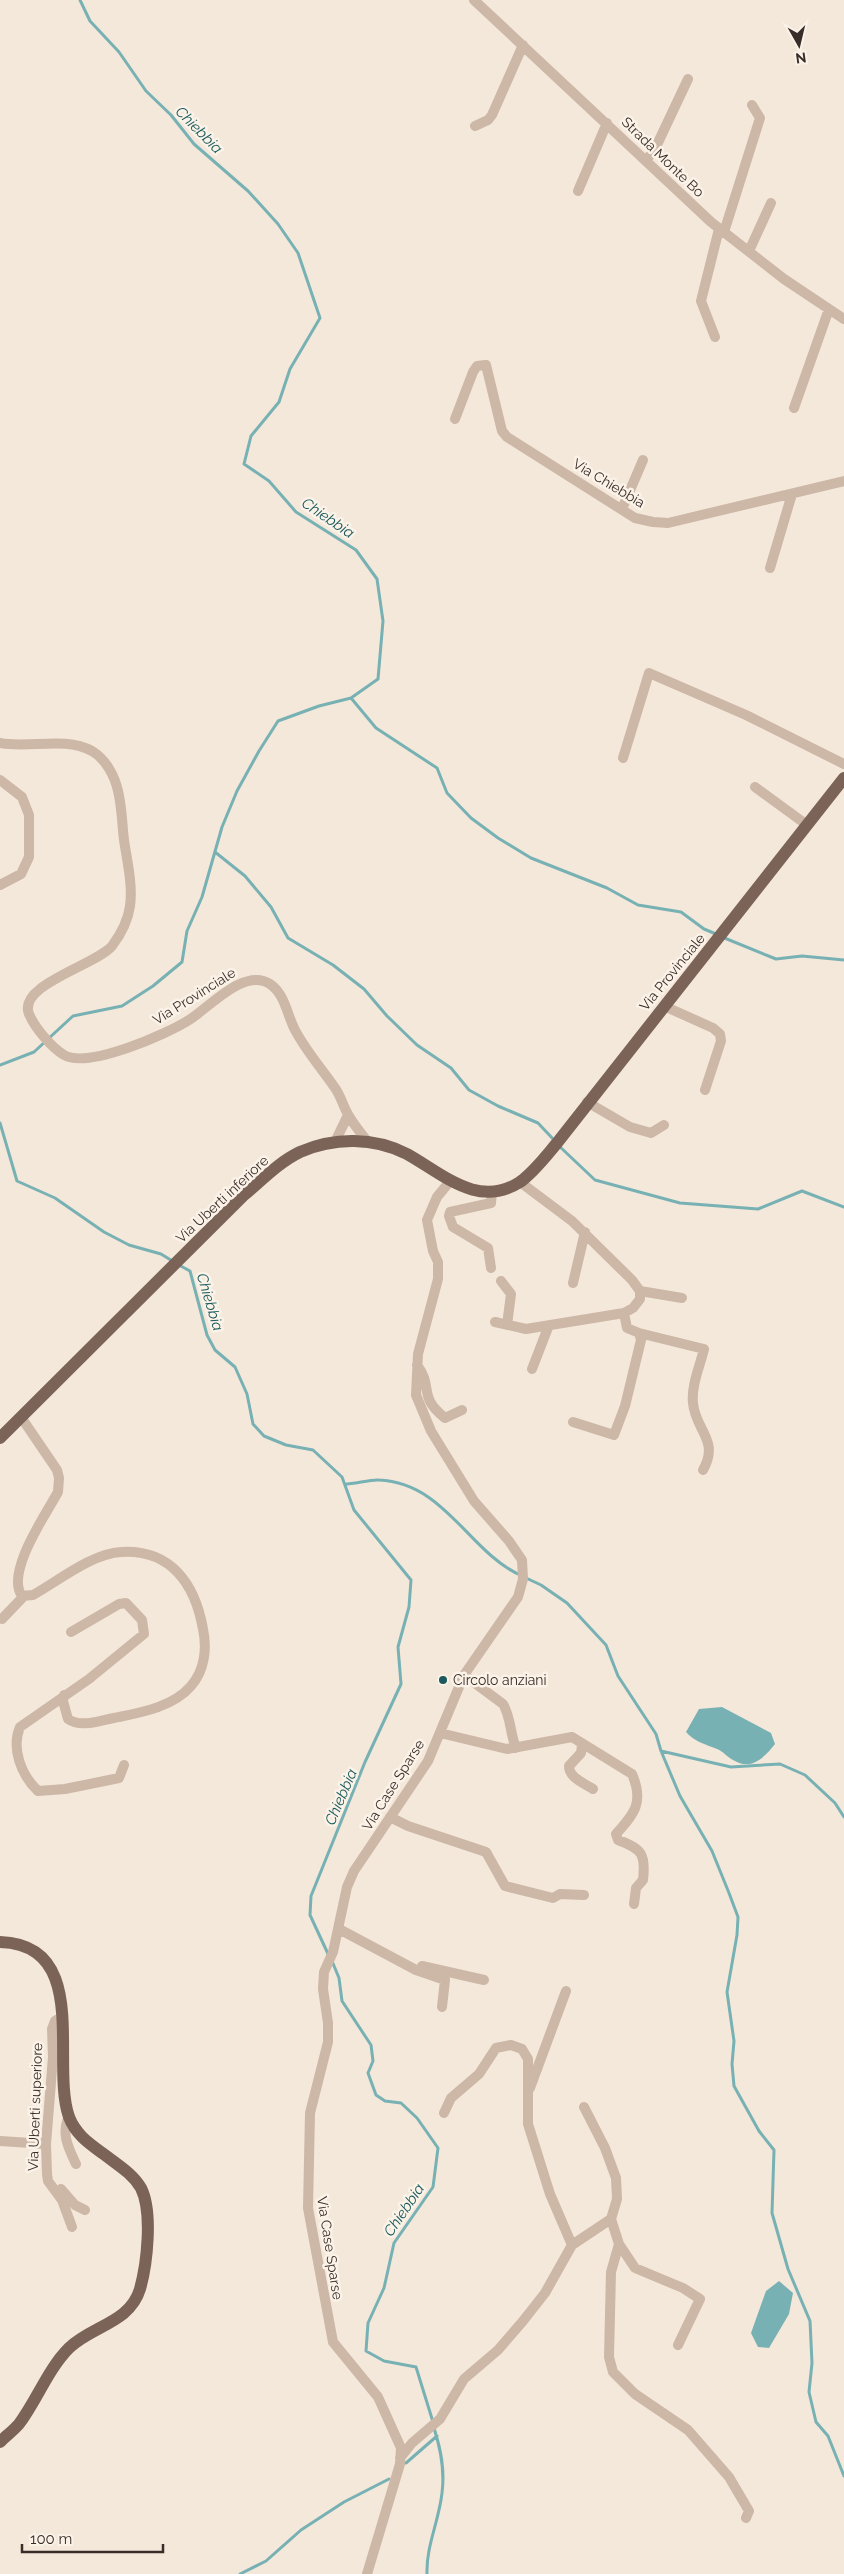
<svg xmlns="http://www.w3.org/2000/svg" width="844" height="2574" font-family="Raleway,sans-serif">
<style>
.water{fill:#78b1b3}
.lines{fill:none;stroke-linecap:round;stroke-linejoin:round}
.stream{stroke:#78b1b3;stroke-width:3}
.minor{stroke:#cdb7a6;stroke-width:10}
.major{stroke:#7b6358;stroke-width:12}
.poi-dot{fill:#1a5a5d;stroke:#fbf2e8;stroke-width:2}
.labels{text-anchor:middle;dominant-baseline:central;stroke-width:5;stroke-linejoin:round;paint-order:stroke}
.street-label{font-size:14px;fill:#382d28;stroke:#fbf2e8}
.poi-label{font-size:14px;fill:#382d28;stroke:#fbf2e8;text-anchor:start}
.water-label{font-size:15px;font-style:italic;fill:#1a5a5d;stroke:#fbf2e8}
</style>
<rect width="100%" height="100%" fill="#f4e8db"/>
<path class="water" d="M722 1707 771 1733 775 1744C764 1758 751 1771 733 1760 727 1757 723 1751 717 1749 705 1744 695 1742 686 1732L699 1709Z
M779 2281 793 2293 789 2314 769 2348 758 2347 751 2333 766 2291Z"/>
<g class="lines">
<path class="stream" d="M351 698 376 728 437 768 447 793 471 818 498 838 531 858 607 888 638 905 681 912 704 929 716 934
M215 852 245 876 271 907 288 938 333 965 364 989 387 1016 417 1045 451 1068 469 1090 498 1106 538 1123 554 1140
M722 937 776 959 802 956 844 960
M0 1065 34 1052 73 1016 122 1006 153 986 182 962 187 931 202 897 222 827 237 791 259 751 278 721 319 706 351 698 378 679 383 621 377 579 356 550 296 512 269 481 244 464 251 436 279 402 290 369 320 318 298 253 278 224 248 191 194 144 171 115 146 91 119 52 90 21 80 0
M0 1123 17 1181 55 1198 104 1232 129 1245 161 1254 174 1262
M558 1145 595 1180 680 1203 758 1209 802 1191 844 1207
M179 1265 190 1271 207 1335 215 1350 235 1367 247 1394 253 1424 264 1436 286 1445 313 1450 342 1477 354 1510 411 1580 409 1607 398 1647 401 1684 365 1762 311 1896 310 1915 329 1956
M345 1484C354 1484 372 1479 379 1480 445 1483 468 1551 520 1575
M526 1578 541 1585 567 1603 606 1645 618 1676 656 1734 661 1751 680 1796 712 1851 729 1893 738 1917 737 1935 727 1992 734 2041 732 2064 734 2086 759 2131 774 2150 772 2213 788 2269 810 2321 812 2363 809 2392 816 2422 828 2436 844 2476
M661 1751 731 1767 780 1764 805 1775 835 1803 844 1817
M332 1961 339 1978 342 2001 371 2045 373 2061 368 2073 376 2095 385 2101 401 2103 417 2118 438 2148 433 2187 394 2243 384 2288 368 2323 366 2351 384 2361 416 2367 433 2422
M406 2463 437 2436
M240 2574 266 2561 301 2530 344 2502 389 2479
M427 2574C426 2546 439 2521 442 2493 445 2470 441 2450 434 2428"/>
<path class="minor" d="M474 0 711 222 784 279 844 319
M475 126 488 120 492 115 523 45
M646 160 654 151 688 79
M578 191 607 123
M724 232 760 118 752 105
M749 251 771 203
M715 337 701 301 719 229
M794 408 829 309
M455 419 473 372 477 366 486 365 502 431 507 437 635 518 653 522 668 523 844 481
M622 509 643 460
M770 568 792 494
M0 743C29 749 64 736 92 751 106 759 115 777 118 791 122 807 122 824 124 840 127 861 133 885 130 906 128 921 121 934 112 946 96 965 17 985 29 1014 35 1028 51 1047 64 1055 88 1069 167 1034 189 1020 209 1008 244 967 270 984 285 994 287 1015 295 1030 306 1051 322 1069 335 1088 341 1096 343 1107 349 1116 354 1125 361 1133 367 1141
M623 758 649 673 746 715 844 764
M0 780 22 797 29 815V857L21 874 0 885
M755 787 807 825
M664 1006 713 1028 720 1034 721 1041 705 1090
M587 1102 630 1127 651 1133 664 1125
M335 1142 348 1115
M491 1268 488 1248 453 1227 449 1216 450 1212 491 1203 492 1192
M501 1281 511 1294 507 1325
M573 1283 585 1232
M640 1291 682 1298
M495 1322 526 1329 624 1313 633 1308 640 1299V1291L632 1280 572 1221 520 1182
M639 1333 704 1349C700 1366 691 1386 693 1403 695 1430 720 1440 703 1470
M417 1365C434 1387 417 1396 445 1418L462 1410
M532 1369 549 1325
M21 1417 57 1470 59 1478 58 1492C46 1514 5 1573 22 1596L33 1595C58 1581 93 1553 121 1552 171 1549 195 1584 203 1629 207 1648 205 1670 191 1686 174 1706 144 1712 119 1717 104 1719 82 1729 68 1719L63 1701 64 1695
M573 1422 614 1435 625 1406 641 1340 639 1333 627 1328 624 1313
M2 1619 23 1597
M71 1632 119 1604 126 1603 142 1620 144 1634 89 1679 20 1727C11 1748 21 1775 38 1791L65 1789 119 1778 124 1765
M464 1675 503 1704C511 1717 510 1734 516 1748
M440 1733 507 1749 572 1737 632 1774C644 1802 635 1813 616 1834L618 1840C642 1849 646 1854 643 1880L636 1888 634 1904
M582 1745 581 1753 569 1766C569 1778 584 1783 593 1789
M390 1817 408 1826 486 1852 505 1886 553 1898 560 1894 584 1895
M339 1929 416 1970 445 1980 442 2007
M422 1966 484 1980
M63 2016 55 2021 52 2029 53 2057 46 2144 47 2174 48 2181 62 2200 72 2227
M530 2088 566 1991
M444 2113 451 2098 479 2074 496 2048 511 2045 522 2049 528 2059V2124L550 2194 572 2245
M69 2116C61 2134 68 2147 76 2164
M0 2141 46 2144
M61 2189 75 2205 85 2210
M611 2219 619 2244 635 2268 683 2288 700 2299 678 2345
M619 2244 611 2272 609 2357 613 2372 635 2394 688 2430 729 2477 749 2511 746 2518
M400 2458 412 2443 440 2419 464 2379 498 2350 523 2321 545 2293 572 2245 611 2219 617 2199 616 2178 605 2148 584 2107
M367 2574 400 2464 401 2448 378 2397 333 2342 308 2208 310 2113 328 2042V2023L323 1989 324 1972 333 1952 347 1887 354 1871 428 1761 464 1675 518 1597 523 1579 522 1560 509 1541 474 1501 431 1431 416 1395 418 1354 438 1279V1262L433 1251 427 1220 437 1197 451 1180"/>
<path class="major" d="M0 1438 243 1196C261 1181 279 1162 300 1152 334 1137 374 1137 407 1154 443 1174 478 1209 520 1182 534 1172 546 1156 557 1143L844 778
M0 1942C92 1945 50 2063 69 2117 76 2135 90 2144 105 2155 118 2165 133 2174 141 2188 153 2212 147 2264 140 2289 130 2323 91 2326 69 2348 48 2369 37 2400 19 2424 14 2430 6 2436 0 2442"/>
</g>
<circle class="poi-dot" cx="443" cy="1680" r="5"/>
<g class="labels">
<g class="street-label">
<text transform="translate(663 157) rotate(44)">Strada Monte Bo</text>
<text transform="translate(609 483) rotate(31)">Via Chiebbia</text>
<text transform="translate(672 972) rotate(-51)">Via Provinciale</text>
<text transform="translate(194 996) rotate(-32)">Via Provinciale</text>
<text transform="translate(222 1199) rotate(-43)">Via Uberti inferiore</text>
<text transform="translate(393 1785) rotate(-58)">Via Case Sparse</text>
<text transform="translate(35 2107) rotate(-88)">Via Uberti superiore</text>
<text transform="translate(330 2248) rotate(81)">Via Case Sparse</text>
</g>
<g class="poi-label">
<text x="453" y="1680">Circolo anziani</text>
</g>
<g class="water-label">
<text transform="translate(199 130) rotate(45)">Chiebbia</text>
<text transform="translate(328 518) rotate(34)">Chiebbia</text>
<text transform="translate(210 1302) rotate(73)">Chiebbia</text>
<text transform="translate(341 1797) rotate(-67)">Chiebbia</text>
<text transform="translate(404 2210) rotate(-56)">Chiebbia</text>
</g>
</g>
<g transform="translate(799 45) rotate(172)" stroke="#fbf2e8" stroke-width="4" paint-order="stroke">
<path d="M0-4L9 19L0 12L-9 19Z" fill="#382d28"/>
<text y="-8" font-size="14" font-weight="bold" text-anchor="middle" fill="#382d28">N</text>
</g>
<path d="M22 2544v8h141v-8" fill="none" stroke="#382d28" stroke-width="2.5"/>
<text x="30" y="2544" font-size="15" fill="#382d28" stroke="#fbf2e8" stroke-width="4" paint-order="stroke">100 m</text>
</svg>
